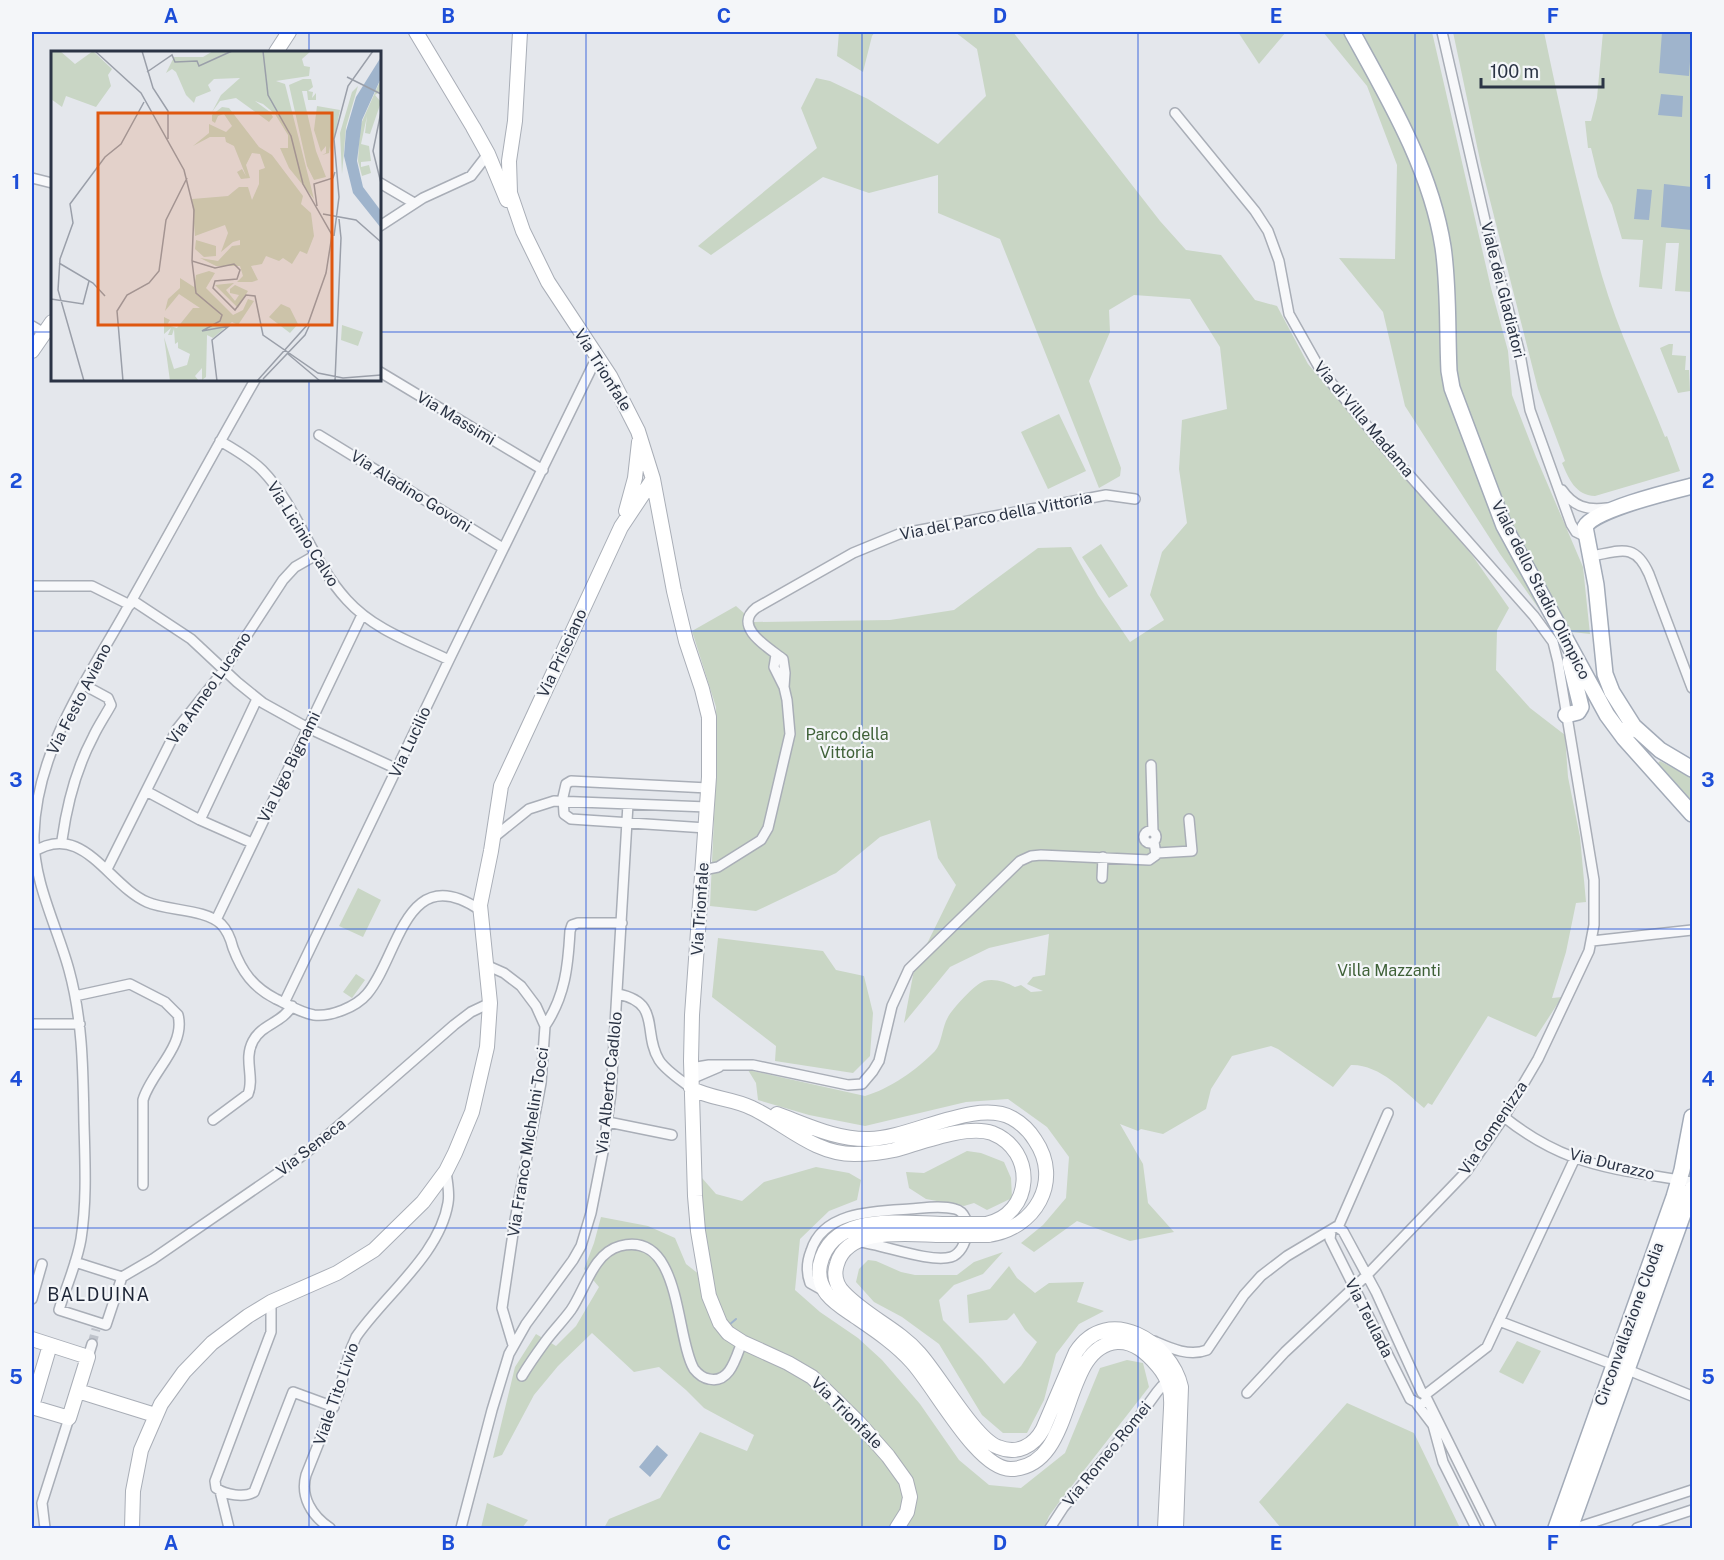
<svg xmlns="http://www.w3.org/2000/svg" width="1724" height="1560" font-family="'Public Sans',sans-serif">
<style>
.green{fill:#c9d6c5}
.water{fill:#9fb4cc}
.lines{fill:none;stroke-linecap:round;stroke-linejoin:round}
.stream{stroke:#9fb4cc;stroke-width:2}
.street-tunnel{stroke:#bfc3cb;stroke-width:9;stroke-dasharray:9 4.5;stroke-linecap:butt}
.street-casing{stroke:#a9aeb7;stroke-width:12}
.secondary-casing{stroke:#a9aeb7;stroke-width:16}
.primary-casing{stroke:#a3abb8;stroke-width:18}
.street{stroke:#f7f8fa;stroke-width:9}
.secondary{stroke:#fff;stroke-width:14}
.primary{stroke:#fff;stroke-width:15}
.secondary-bridge-casing{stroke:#a9aeb7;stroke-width:16;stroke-linecap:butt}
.secondary-bridge{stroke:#fff;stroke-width:14}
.grid{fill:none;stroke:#1d4ed8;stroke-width:1.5;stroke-opacity:0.55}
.labels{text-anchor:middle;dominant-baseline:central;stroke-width:4.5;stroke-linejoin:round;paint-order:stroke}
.street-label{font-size:16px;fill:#2b3445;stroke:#f4f6f9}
.park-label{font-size:16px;fill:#3f6138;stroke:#f4f6f9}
.neighbourhood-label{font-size:18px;letter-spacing:1.5px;fill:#1d2536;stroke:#f4f6f9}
.inset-road{fill:none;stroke:#9a9fa9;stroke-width:1.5}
.view{fill:#df570f;fill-opacity:0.15;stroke:#df570f;stroke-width:3}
.inset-edge{fill:none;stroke:#2b3445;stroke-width:3}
.neatline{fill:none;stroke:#1d4ed8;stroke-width:2}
.grid-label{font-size:20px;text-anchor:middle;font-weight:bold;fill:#1d4ed8}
</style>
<rect width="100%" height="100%" fill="#e4e7ec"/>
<path class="green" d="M839 32H875L872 36 863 72 837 56Z
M955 32H1013L1160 221 1186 250 1221 255 1255 300 1277 306 1308 364 1472 555 1509 608 1497 630 1496 670 1530 708 1565 735 1568 777 1580 837 1586 902 1576 903 1566 952 1552 998 1562 997 1536 1037 1488 1016 1432 1105 1428 1103 1424 1108C1404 1091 1379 1064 1351 1065L1333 1087 1278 1049 1271 1046 1232 1056 1211 1089 1206 1109 1163 1134 1141 1129 1138 1131 1120 1124 1143 1164 1148 1203 1174 1232 1130 1241 1077 1221 1034 1252 1021 1243 1043 1225 1066 1198 1069 1157 1047 1127 1008 1099 966 1102 865 1126 809 1115 758 1100 756 1083 748 1070 865 1096C889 1089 917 1070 935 1051 942 1043 942 1027 948 1017 953 1008 974 985 984 981 994 978 1006 982 1015 987L1021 985 1031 992 1043 991 1027 984 1033 977 1045 975 1049 934 989 948 950 967 904 1023 914 970 956 885 938 858 930 820 880 837 836 873 756 911 710 906 717 752 716 707 692 631 736 606 754 622 890 620 954 610 1038 548 1071 547 1098 595 1130 642 1164 620 1150 595 1162 552 1187 523 1179 469 1182 420 1227 409 1220 347 1190 299 1134 295 1109 310 1110 332 1089 381 1121 468 1120 476 1099 488 1000 239 938 213V175L869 193 823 177 711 255 698 246 817 148 801 108 816 78 830 81 868 99 938 144 986 96 977 49Z
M1238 32H1286L1259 64Z
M1323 32H1432L1491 288 1508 351 1512 395 1536 457 1583 567 1590 634 1554 630 1500 554 1405 406 1383 312 1339 258 1395 259 1397 165 1367 86Z
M1453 32H1544C1561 113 1579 196 1602 276 1618 331 1644 384 1665 437L1667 436 1680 471 1595 496C1575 495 1569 479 1562 463L1565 461 1538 389 1481 165Z
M1603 32H1692V292L1675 291 1679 243H1666L1662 289 1639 287 1643 240 1622 239 1612 205 1598 177 1591 148H1588L1585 121H1591L1597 98Z
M1669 344H1673L1672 355 1686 356 1685 370H1689L1690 391 1678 393 1660 348Z
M1059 414 1086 471 1048 489 1021 432Z
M1101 544 1128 586 1109 598 1082 557Z
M1660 761 1692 778V801L1658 763Z
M358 888 381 900 363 937 339 926Z
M718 938 823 951 836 970 864 976 873 1013 870 1056 853 1073 775 1061 776 1046 712 997Z
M356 974 365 980 352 998 343 992Z
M967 1151 981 1153 1004 1162 1011 1178 1012 1198 987 1210 974 1203 964 1206 926 1199 909 1188 906 1172 924 1173Z
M816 1167 849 1173 861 1180 857 1200 829 1211 800 1239 795 1290 820 1312 858 1338 882 1360 920 1404 959 1460 989 1485 1021 1488 1065 1453 1100 1368 1127 1360 1143 1363 1149 1387 1060 1501 1049 1516 1044 1528H604L609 1519 660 1498 700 1432 747 1451 754 1435 704 1408 686 1390 659 1367 634 1372 592 1333 558 1366 534 1395 502 1455 493 1458 515 1367 536 1334 556 1346 576 1326 599 1287 584 1269 594 1243 601 1217 648 1226 675 1238 686 1264 705 1279 702 1178 716 1194 742 1201 764 1182Z
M1003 1252 983 1274 954 1285 939 1300 943 1320 982 1359 1004 1384 1021 1366 1037 1342 1025 1330 1014 1313 1007 1320 969 1323 967 1295 990 1289 1009 1266 1017 1278 1035 1293 1049 1283 1084 1282 1077 1302 1104 1311 1079 1324 1056 1354 1044 1400 1027 1433H1003L982 1415 939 1344 902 1317 874 1302 856 1282 859 1269 868 1260 876 1261 901 1272 915 1275H957L974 1262Z
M1517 1341 1541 1351 1523 1384 1499 1372Z
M1347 1403 1414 1433 1460 1528H1281L1259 1502Z
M487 1503 528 1520 522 1528H481Z"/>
<path class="water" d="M1662 32H1692L1689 76 1659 73Z
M1661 94 1683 96 1682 117 1658 115Z
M1664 184 1692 187V230L1661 227Z
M1637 189 1652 190 1649 220 1634 219Z
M657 1445 668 1455 650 1477 639 1467Z"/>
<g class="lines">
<path class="stream" d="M729 1325 736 1319"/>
<path class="street-tunnel" d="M92 1344 96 1329"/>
<defs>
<path id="street" d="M1442 32 1487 229 1520 354 1530 410 1571 524 1576 532 1586 537
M1175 113 1255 211 1268 231 1279 261 1289 314 1320 369 1388 451 1534 616 1553 642 1558 662 1594 880V925L1589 951 1538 1059 1504 1117 1466 1172 1366 1276 1285 1352 1247 1393
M32 178 52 183
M380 183 414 203
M380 226 423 198 471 176 488 154
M32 326 44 333
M380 372 543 470
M319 435 503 548
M220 441C234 449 250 458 262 470 298 507 311 561 347 600 374 630 414 643 449 660
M1562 490C1573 506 1587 511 1607 508
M1592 556C1620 551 1635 542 1649 574L1692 688
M32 586H92L130 605
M132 600 191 639 237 682 263 703 308 728 397 769
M784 687 785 673 783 659C769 648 732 627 756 608L853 553 899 534 1106 495 1135 499
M1151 765 1153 832
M146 791 200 820 252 843
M200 820 257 699
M706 828 571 819 564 814 563 797 566 784 571 781 708 788
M1144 837a6 6 0 1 1 12 0a6 6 0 1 1-12 0Z
M493 838 529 809 554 801 707 807
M62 840C67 804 76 769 93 737 98 726 105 716 111 705L108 698 84 685
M32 853C82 819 108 885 147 902 168 911 205 909 221 924 227 930 231 940 233 948 242 972 253 987 276 999 287 1004 301 1013 314 1015 331 1017 356 1007 367 994 399 957 405 859 480 910
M1157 853 1192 851 1189 819
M107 869 177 729 224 670 283 580 295 567 316 555
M703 870 718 867 761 840 768 828 790 734 787 700 784 687 774 667 776 655
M1102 878 1103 857
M216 920 362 615
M1592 941 1692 930
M486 965 504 973 521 986 536 1006 545 1026 541 1083 515 1220 502 1308 513 1345
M618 994C662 1003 642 1032 659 1060 666 1071 681 1080 691 1088
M75 996 130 984 165 1002 178 1015C186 1046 151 1072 143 1100V1185
M284 1003 449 660 597 357
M32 1024H80
M545 1026C565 996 568 967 570 931L572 925 578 923H622
M691 1068 709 1065H753L848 1085 862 1084 873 1071 879 1061 892 1006 909 969 1020 861 1031 856 1041 855 1149 860 1156 855 1154 842
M691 1079 719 1067
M1504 1117C1524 1133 1549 1148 1573 1157 1610 1171 1653 1175 1692 1182
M213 1120 248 1094C255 1077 243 1060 253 1041 262 1024 282 1023 292 1006
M608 1122 672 1135
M1337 1227 1343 1231 1376 1292 1422 1393
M1331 1231 1330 1239 1410 1399 1421 1405 1426 1401V1398
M75 1262 122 1277
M122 1277 106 1325 59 1310C66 1287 77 1263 81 1239 87 1201 85 1162 84 1124 83 1072 83 1021 69 970 57 926 33 882 34 835 36 750 88 679 128 607 171 531 212 455 255 380
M122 1277 153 1259 294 1162 321 1141 454 1025 471 1012 490 1003
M826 1292 810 1283C806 1272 807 1261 811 1251 823 1211 876 1211 910 1209 924 1208 941 1205 955 1209 975 1214 968 1252 951 1257 930 1263 884 1245 860 1242
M32 1299 42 1264
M271 1302V1332L215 1481 216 1488C225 1495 245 1498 254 1492L293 1392 334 1407
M1499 1321 1614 1365
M1154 1341C1170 1348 1189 1357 1207 1350L1244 1295 1261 1276 1287 1256 1339 1225 1388 1113
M88 1357 92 1344
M1623 1368 1692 1396
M522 1376C529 1364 537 1353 545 1342 553 1331 563 1321 571 1310 585 1290 593 1253 620 1246 682 1230 675 1337 694 1369 698 1374 703 1378 709 1379 730 1384 736 1357 742 1342
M1425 1395 1487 1347 1575 1158
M1425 1395 1491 1528
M1417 1404 1433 1425 1443 1462 1476 1528
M220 1491 229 1528
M45 1528 42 1503 69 1418
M330 1528C312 1516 300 1497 306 1475L339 1392 350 1351 356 1337C384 1296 440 1254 448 1203 450 1193 447 1181 446 1171
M461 1528 492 1410 509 1354 526 1324 573 1260 581 1246 591 1213 603 1152 611 1093 628 804
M1050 1528 1063 1508 1141 1414 1157 1392 1162 1386 1169 1384
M1576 1528 1692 1490
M1637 1528 1692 1510"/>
<path id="secondary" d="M416 32 473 127 488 154 507 200
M520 32 515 121 509 161 510 193 523 231 548 282 610 376 638 431 653 479 674 591 686 641 702 689 709 717V777L692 1015 691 1061 695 1196 698 1231 709 1296 720 1323 728 1333 742 1342 788 1363 812 1377 858 1422 888 1456 906 1481 910 1497 907 1512 897 1528
M276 52 289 32
M32 351 52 322
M626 511 635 478 639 442
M691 1088C710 1099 732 1098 752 1108 786 1124 814 1154 854 1154 867 1154 881 1153 894 1150 920 1143 967 1124 992 1133 1037 1151 1033 1214 986 1224
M777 1114C807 1125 837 1140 869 1139 910 1139 976 1098 1012 1118 1021 1123 1030 1132 1035 1140 1063 1181 1035 1229 988 1235
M946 1224C905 1224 832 1210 820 1265 818 1275 821 1286 827 1294 835 1304 846 1310 856 1317 875 1330 896 1344 912 1362 935 1387 978 1470 1011 1469 1078 1467 1059 1347 1117 1342 1134 1341 1147 1353 1158 1366 1169 1379 1172 1392 1171 1408L1165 1528
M943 1235C911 1235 848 1225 837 1264 833 1276 836 1285 844 1293 867 1317 898 1329 919 1353 939 1375 975 1439 998 1447 1017 1455 1034 1446 1043 1429L1076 1352C1108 1303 1171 1342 1181 1387L1176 1528
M32 1339 88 1357 69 1418 32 1407
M78 1391 155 1415
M32 1406 50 1345
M132 1528 133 1491 141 1450 161 1404 184 1372 212 1343 248 1316 271 1302 337 1273 374 1250 423 1202 446 1171 455 1153 472 1112 487 1047 490 1003 480 905 491 851 501 786 621 527 653 479"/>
<path id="primary" d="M1352 32C1389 99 1431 170 1443 247 1449 288 1447 330 1449 371L1452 388 1504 526 1607 715 1624 738 1692 814
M1566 715 1578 712 1581 707 1570 662
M1630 723 1660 750 1692 769
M1636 730 1612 692 1605 674 1596 585 1585 527C1593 510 1672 491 1692 486
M1556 1528 1674 1197 1682 1170 1692 1117
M1570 1528 1692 1189"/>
</defs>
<use href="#street" class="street-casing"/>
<use href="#secondary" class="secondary-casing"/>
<use href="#primary" class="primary-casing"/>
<use href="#street" class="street"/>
<use href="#secondary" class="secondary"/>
<use href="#primary" class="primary"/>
<defs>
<path id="secondary-bridge" d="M946 1224H986
M943 1235H988"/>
</defs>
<use href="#secondary-bridge" class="secondary-bridge-casing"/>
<use href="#secondary-bridge" class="secondary-bridge"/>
</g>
<path class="grid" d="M309 32V52M586 32V1528M862 32V1528M1138 32V1528M1415 32V1528M32 332H52M380 332H1692M309 380V1528M32 631H1692M32 929H1692M32 1228H1692"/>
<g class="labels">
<g class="street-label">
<text transform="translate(1503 290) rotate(76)">Viale dei Gladiatori</text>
<text transform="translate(603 370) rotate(58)">Via Trionfale</text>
<text transform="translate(456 418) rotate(31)">Via Massimi</text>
<text transform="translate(1364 419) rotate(50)">Via di Villa Madama</text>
<text transform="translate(411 491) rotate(32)">Via Aladino Govoni</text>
<text transform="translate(996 516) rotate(-11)">Via del Parco della Vittoria</text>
<text transform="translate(303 534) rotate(58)">Via Licinio Calvo</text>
<text transform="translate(1541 590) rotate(63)">Viale dello Stadio Olimpico</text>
<text transform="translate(562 653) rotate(-65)">Via Prisciano</text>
<text transform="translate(209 688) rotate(-55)">Via Anneo Lucano</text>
<text transform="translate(79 699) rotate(-63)">Via Festo Avieno</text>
<text transform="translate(410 742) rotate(-65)">Via Lucilio</text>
<text transform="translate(289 767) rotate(-64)">Via Ugo Bignami</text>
<text transform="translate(700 909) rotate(-86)">Via Trionfale</text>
<text transform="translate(609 1083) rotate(-84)">Via Alberto Cadlolo</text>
<text transform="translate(1493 1128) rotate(-56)">Via Gomenizza</text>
<text transform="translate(528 1142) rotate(-81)">Via Franco Michelini Tocci</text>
<text transform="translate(311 1147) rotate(-38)">Via Seneca</text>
<text transform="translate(1612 1164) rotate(14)">Via Durazzo</text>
<text transform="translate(1369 1318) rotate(63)">Via Teulada</text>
<text transform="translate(1629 1324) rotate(-70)">Circonvallazione Clodia</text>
<text transform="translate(336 1394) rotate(-71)">Viale Tito Livio</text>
<text transform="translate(847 1413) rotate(45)">Via Trionfale</text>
<text transform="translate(1107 1454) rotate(-51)">Via Romeo Romei</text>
</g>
<g class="park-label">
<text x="847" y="734">Parco della<tspan x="847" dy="18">Vittoria</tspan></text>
<text x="1389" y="970">Villa Mazzanti</text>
</g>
<g class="neighbourhood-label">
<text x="99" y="1294">BALDUINA</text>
</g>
</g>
<g transform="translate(51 51)">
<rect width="330" height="330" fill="#e4e7ec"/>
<path d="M0 0H9L24 13 42 0 61 18 57 24 60 35 45 56 15 45 11 56 0 48ZM162 0H260L251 8 253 15 259 16 258 25 225 30 234 33 263 148 238 117 229 97H237V84L224 63 212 53 204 50 219 61 222 66 218 71 185 47 169 50 161 61 170 44 189 27 163 28 157 34 160 40 145 46 143 52 135 44 125 21 121 18 115 22 123 6H152ZM252 28H260L262 36 257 40 262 41 261 47 265 42V49H257L256 40H251L265 100 275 126 263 129 256 115 238 34ZM330 28V40L324 44 330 51 319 83 314 82 316 65 310 93 318 95 320 110 310 111V116L318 114 320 122 311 125 307 110 309 75ZM307 35 295 76 291 123 289 82 301 41ZM266 55 289 59 280 102 279 95 278 102 271 104 275 102V95L270 101 263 79ZM171 56 178 57 208 96 221 104 252 145 250 153 260 162 263 185 256 203 249 200 241 213 232 207 228 210 215 205 211 213 200 215 207 229 201 231H186L192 225 189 215H165L149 207 167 210 181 195 189 194V189L182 191 170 201 177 182 174 174 144 185 141 148 177 145 188 136H197L201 149 208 133V119L214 117 209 103 201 102 195 114 199 127 190 128 186 121 191 118 195 125 183 95 175 91 174 86H159L142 95 158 82V73L175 81 181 75 173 63 167 65 164 72 161 70V64ZM145 189 165 195V205L153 206 144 198ZM158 220 164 222 155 237 182 264 192 259 197 248 203 250 187 274 181 271 162 287 156 284 155 326 151 329V317L144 325 148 330H119L113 286 123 318 136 314 139 303 127 297V291L124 293 123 278 121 284H117L120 277 113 283V266L119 269 116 274 126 277 142 257H149L128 243 114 260 117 248 129 237V227L143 236 145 224ZM183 232 175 239 184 250 188 244 179 242V238L184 234 197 240 187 257 164 234ZM230 253 239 257 247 273 239 282 218 266ZM291 274 312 281 307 295 290 289Z" fill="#c9d6c5"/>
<path d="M330 6V27L311 69 306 110 312 136 330 160V177L302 142 293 105 295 80 305 46Z" fill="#9fb4cc"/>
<path class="inset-road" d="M44 0 90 42 133 119 143 159 141 210 164 217 183 213 189 219 186 228 164 230 162 237 184 259 195 244 204 245 212 284 267 322 292 327 330 324M91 0 102 37 117 60V88M96 21 121 4 124 11 146 10 148 15 181 0M296 26 330 43M330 61 322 100 330 132M266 155 263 133 282 127 284 121M272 163 305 169 330 191M283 185 288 146 283 88 297 35 322 0M141 210 145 242 171 264 169 270 151 280 178 275 161 289 166 330M8 212 42 232 54 245M0 248 32 253 38 230M237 303 269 330M212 328 254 284 259 273M33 330 7 239 9 208 22 172 19 153 54 106 70 93 93 51M72 330 66 260 76 244 98 232 108 220 115 169 136 127M206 330 257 273 275 222 281 184 252 133 240 85 217 44 212 0M284 330 290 187 288 168"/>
<path class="view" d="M47 62H281V274H47Z"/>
<rect width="330" height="330" class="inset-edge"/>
</g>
<rect width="1724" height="1560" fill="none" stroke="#f4f6f9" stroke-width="66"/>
<path d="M1481 78v9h122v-9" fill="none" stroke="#2b3445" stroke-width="3"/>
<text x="1490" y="78" font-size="18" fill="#2b3445" stroke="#f4f6f9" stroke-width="4.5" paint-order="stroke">100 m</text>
<rect x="33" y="33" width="1658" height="1494" class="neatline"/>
<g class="grid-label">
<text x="171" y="23">A</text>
<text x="448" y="23">B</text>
<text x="724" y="23">C</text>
<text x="1000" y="23">D</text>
<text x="1276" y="23">E</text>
<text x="1553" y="23">F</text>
<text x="16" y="189">1</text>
<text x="1708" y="189">1</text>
<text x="16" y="488">2</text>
<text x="1708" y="488">2</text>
<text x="16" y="787">3</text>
<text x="1708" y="787">3</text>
<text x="16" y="1086">4</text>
<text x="1708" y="1086">4</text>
<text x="16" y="1384">5</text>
<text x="1708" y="1384">5</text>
<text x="171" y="1550">A</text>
<text x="448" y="1550">B</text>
<text x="724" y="1550">C</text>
<text x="1000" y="1550">D</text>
<text x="1276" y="1550">E</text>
<text x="1553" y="1550">F</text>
</g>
</svg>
